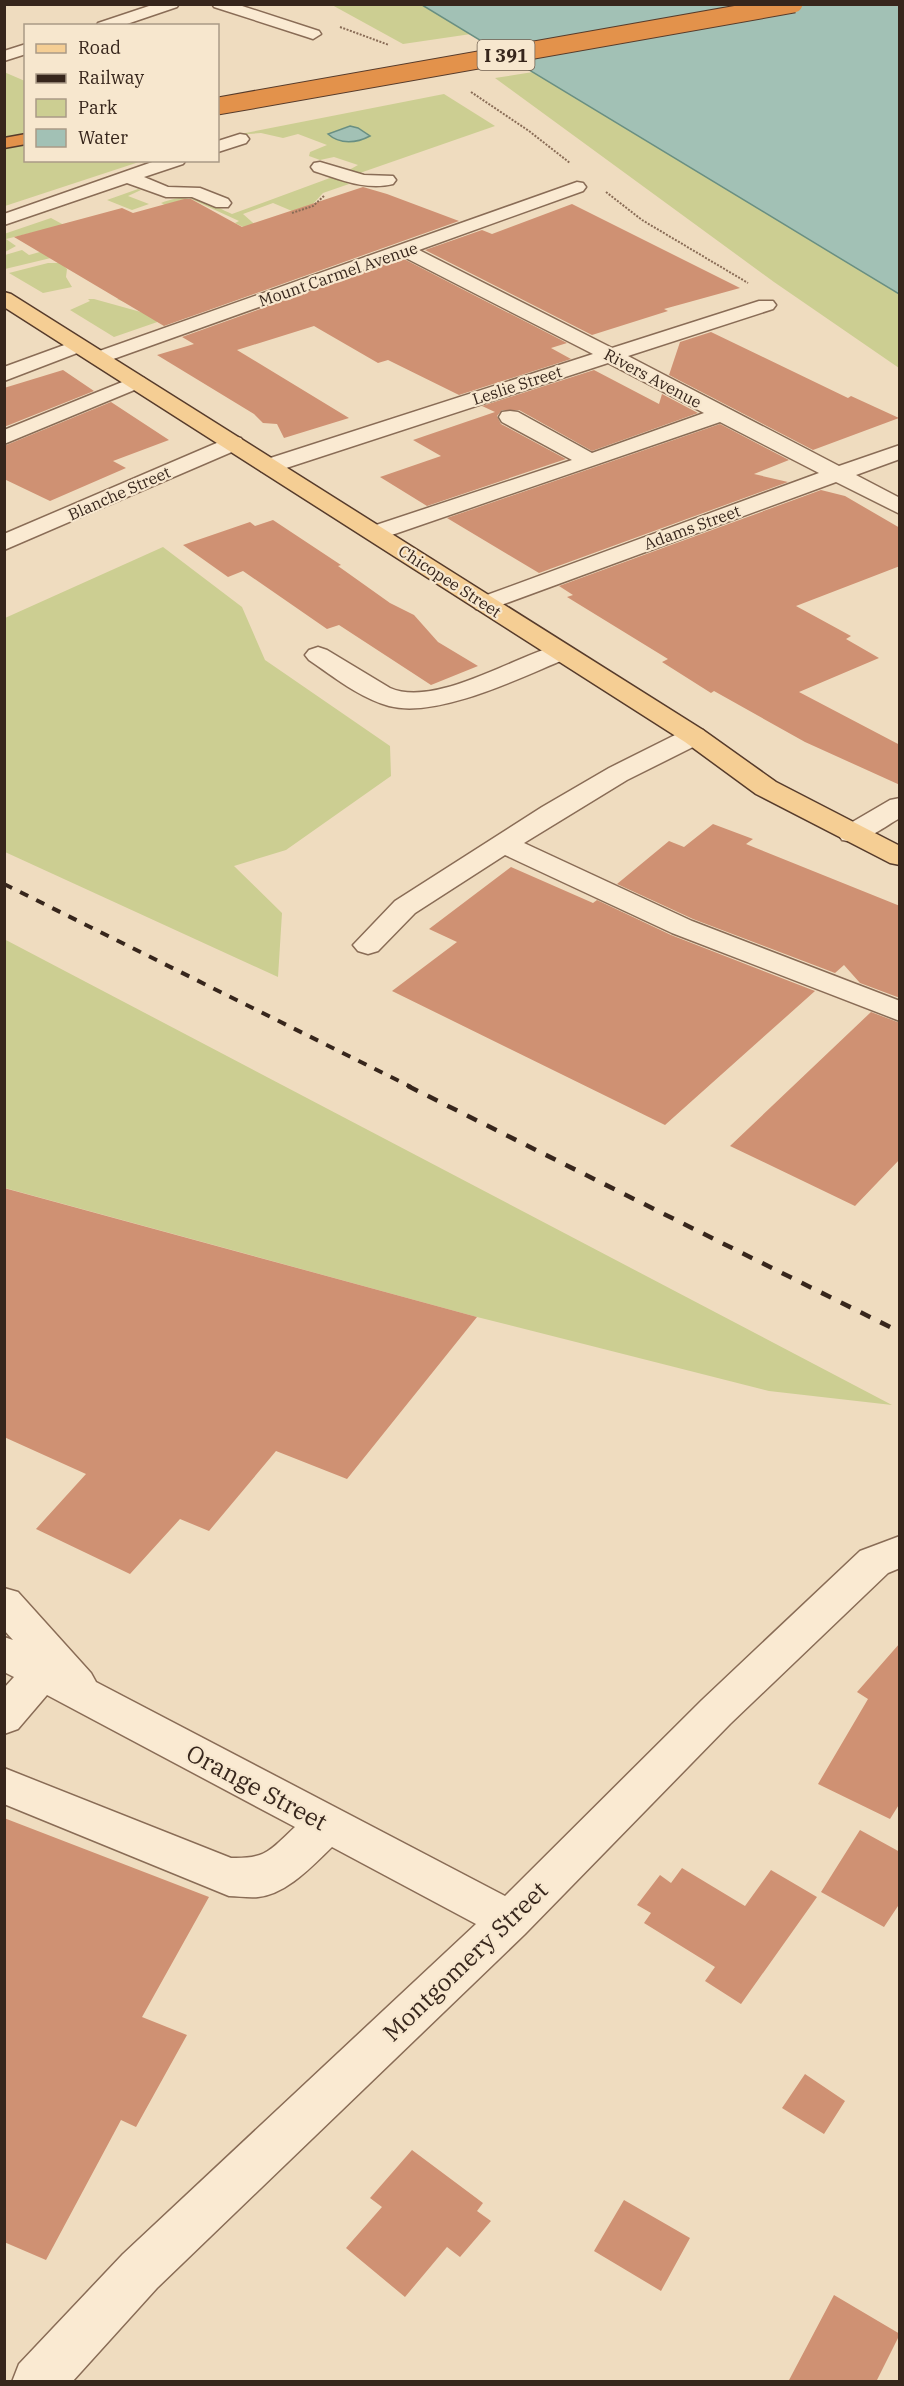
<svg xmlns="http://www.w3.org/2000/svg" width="904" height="2386" font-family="'IBM Plex Serif',serif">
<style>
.green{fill:#ccce92}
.water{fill:#a2c1b5;stroke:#698f82;stroke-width:1.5}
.building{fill:#cf9173}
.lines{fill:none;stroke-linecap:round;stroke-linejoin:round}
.minor-casing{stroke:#896c56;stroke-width:3}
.major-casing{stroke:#563b2b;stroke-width:3}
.highway-casing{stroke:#563b2b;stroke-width:3}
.path{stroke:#896c56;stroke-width:2;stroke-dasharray:2 1.5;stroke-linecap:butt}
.minor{fill:#faead2;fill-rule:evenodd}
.major{fill:#f5ce94;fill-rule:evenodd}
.highway{fill:#e3924b;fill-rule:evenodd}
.rail-far1{stroke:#37261c;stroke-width:4;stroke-dasharray:9 9;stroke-linecap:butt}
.rail{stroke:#37261c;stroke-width:4.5;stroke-dasharray:11 11;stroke-linecap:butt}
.highway-bridge-casing{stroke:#563b2b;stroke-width:19;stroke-linecap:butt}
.highway-bridge{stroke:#e3924b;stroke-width:17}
.labels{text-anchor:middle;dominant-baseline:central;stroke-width:4.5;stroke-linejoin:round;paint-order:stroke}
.far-street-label{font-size:16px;fill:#37261c;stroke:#f7e7ce}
.shield{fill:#f7e7ce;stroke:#716051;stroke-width:1.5}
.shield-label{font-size:18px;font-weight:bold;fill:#37261c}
.near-street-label{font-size:24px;fill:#37261c;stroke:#f7e7ce}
</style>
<rect width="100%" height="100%" fill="#efdcbf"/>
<path class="green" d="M332 5H422L471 34 403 44Z
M4 72 25 81 26 160 142 161 5 206Z
M533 72 899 294V368L774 282 495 78Z
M444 94 495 126 357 174 349 170 358 165 334 157 320 160 309 156 310 152 327 145 298 134 283 138 261 133 235 135Z
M338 175 345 177 341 180 349 184 323 193 313 204 292 211 273 203 243 214 259 228 334 260 178 314 141 309 117 299 196 276 211 285 247 275 240 270 244 268 238 265 259 258 230 242 257 234 235 223 239 221 189 198 165 205 161 203C194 191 202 201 232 214Z
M138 189 141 190 128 196 149 204 132 210 107 200Z
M51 218 64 225 6 239 16 246 5 252 4 234Z
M72 243 80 251 5 269V255L22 250 29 255Z
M48 263H61L67 269 66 277 72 287 43 293 9 273Z
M88 299H94L166 319 114 337 70 310 90 301Z
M163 547 242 607 265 660 390 746 391 776 286 850 234 866 282 913 278 977 5 852V618Z
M4 939 892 1405 769 1391 477 1317 5 1188Z"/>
<path class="water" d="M422 5H899V294Z
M350 126 358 128 370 136C357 143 340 145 328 134Z"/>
<path class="building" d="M363 187 387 194 459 221 164 326 14 237 122 208 133 213 184 199H191L242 227Z
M572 204 740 288 664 309 668 311 592 335 425 250 482 230 492 234Z
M402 258 567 343 551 348 571 359 459 395 388 360 378 363 314 326 237 350 349 418 284 438 277 424 263 423 254 414 157 355 194 344 182 337Z
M711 332 848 398 851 396 899 418 813 450 669 375 680 342Z
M63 370 94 391 4 427V388Z
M594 370 659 404 662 394 698 413 592 451 519 410H502L497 416 501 424 566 459 427 506 380 477 441 456 413 440 495 412 482 406Z
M111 402 169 440 113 461 126 468 50 501 4 479V446Z
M720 424 789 460 754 474 788 482 539 573 447 518Z
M821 490 845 496 900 528V566L796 606 851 636 846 639 879 658 799 692 900 745V785L805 742 714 691 711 693 662 662 668 659 567 597 573 595 559 586Z
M273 520 341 565 338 566 390 603 414 615 438 642 478 666 431 685 339 625 327 629 243 571 228 577 183 545 250 522 255 526Z
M713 824 753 839 746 844 900 906V998L860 983 844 965 835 973 693 919 617 884 669 841 684 847Z
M511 867 593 903 597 900 671 935 815 991 665 1125 392 991 457 942 429 929Z
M871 1012 900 1023V1159L855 1206 730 1146Z
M4 1188 477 1317 347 1479 276 1451 209 1531 180 1519 130 1574 36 1529 86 1474 4 1437Z
M900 1643V1803L890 1819 818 1784 868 1699 857 1692Z
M4 1818 209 1897 142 2017 187 2035 136 2127 121 2120 46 2260 4 2242Z
M860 1830 900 1852V1903L884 1927 821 1892Z
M682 1868 745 1906 771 1870 817 1897 741 2004 705 1981 715 1967 644 1923 651 1913 637 1905 660 1875 671 1883Z
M805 2074 845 2101 824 2134 782 2108Z
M412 2150 483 2203 477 2211 491 2221 460 2257 447 2247 405 2297 346 2248 382 2207 370 2198Z
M624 2200 690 2238 661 2291 594 2251Z
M834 2295 900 2334 876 2382H788Z"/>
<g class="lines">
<defs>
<path id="minor" d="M155 4H179L177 7 121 26H96L98 23Z
M212 4H236L319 31 321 34 313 39 307 37 214 7Z
M26 44V54L4 61V51Z
M240 134 246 135 249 139 246 143 218 152V141Z
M158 160H186L183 164 144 177 168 187 200 188 228 199 231 203 228 207H216L192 197H166L127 183 4 225V214Z
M320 162 364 175 393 176 396 180 393 184C366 191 339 179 314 171L311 167 314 163Z
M577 182 583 183 586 187 583 191 419 250 612 348 759 301H773L776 305 773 309 628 356 839 466 900 445V459L856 475 900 498V514L836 482 485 611 476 609 473 604 476 599 819 473 720 422 383 538 375 540 367 538 363 533 367 528 572 460 502 422 499 417 502 412 510 411 518 412 592 453 704 413 608 363 277 471 269 473 261 471 258 466 261 461 593 354 402 256 105 362 98 364 91 362 88 358 91 354Z
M78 340 85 342 88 346 85 350 4 381V367Z
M137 376 144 378 148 382 144 386 4 444V430Z
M233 436 241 438 244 443 241 448 4 550V534Z
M561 644 570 647 574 652 570 657C524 676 438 719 389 706 360 698 334 677 309 660L305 655 309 650 318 647 327 650 390 688C435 708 515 656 561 644Z
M694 728 703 730 707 736 703 742 627 780 524 843 692 921 900 1001V1021L672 933 505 855 415 913 378 951 368 954 358 951 353 945 395 901 542 807 609 768 685 730Z
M900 798V818C882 828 863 845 842 840L838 834 842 828 890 800Z
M900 1536V1568L888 1573 730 1724 525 1934 157 2288 72 2382H12L19 2364 123 2254 476 1924 332 1847C312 1866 287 1894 258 1897 248 1898 238 1896 229 1896L4 1804V1768L231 1858C267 1859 270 1850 295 1827L47 1695 18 1729 4 1734V1688L14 1677 4 1672V1637L13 1640 4 1630V1588L18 1592 91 1673 96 1682 505 1896 702 1700 860 1551Z"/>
<path id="major" d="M4 292 11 294 703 730 776 782 900 846V865L890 863 756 794 685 742 4 307Z"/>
<path id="highway" d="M26 134V144L4 148V138Z"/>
</defs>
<use href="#minor" class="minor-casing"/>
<use href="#major" class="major-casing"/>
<use href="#highway" class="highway-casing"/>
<path class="path" d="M340 27 389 45
M471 92 529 131 570 163
M606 192 642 220 748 283
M292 213 313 206 324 196"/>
<use href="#minor" class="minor"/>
<use href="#major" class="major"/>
<use href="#highway" class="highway"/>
<path class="rail-far1" d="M4 884 411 1087"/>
<path class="rail" d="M408 1086 900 1332"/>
<defs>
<path id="highway-bridge" d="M218 106 794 4"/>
</defs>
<use href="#highway-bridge" class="highway-bridge-casing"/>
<use href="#highway-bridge" class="highway-bridge"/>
</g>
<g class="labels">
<g class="far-street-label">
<text transform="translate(338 274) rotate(-19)">Mount Carmel Avenue</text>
<text transform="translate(653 378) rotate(28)">Rivers Avenue</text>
<text transform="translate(517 385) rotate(-18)">Leslie Street</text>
<text transform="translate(119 493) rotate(-24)">Blanche Street</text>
<text transform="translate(692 527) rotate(-20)">Adams Street</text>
<text transform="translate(450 581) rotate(33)">Chicopee Street</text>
</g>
<rect class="shield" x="477.5" y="40" width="57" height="30" rx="4.5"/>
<g class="shield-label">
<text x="506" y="55">I 391</text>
</g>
<g class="near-street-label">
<text transform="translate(257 1787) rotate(28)">Orange Street</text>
<text transform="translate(465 1961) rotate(-44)">Montgomery Street</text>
</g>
</g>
<rect width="904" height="2386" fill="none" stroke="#37261c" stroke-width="12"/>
<rect x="24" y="24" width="195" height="138" fill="#f7e7ce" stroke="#aa9a87" stroke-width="1.5"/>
<rect x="36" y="44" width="30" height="9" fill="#f5ce94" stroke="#aa9a87" stroke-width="1.5"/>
<text x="78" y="54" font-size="18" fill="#37261c">Road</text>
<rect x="36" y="74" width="30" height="9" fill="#37261c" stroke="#aa9a87" stroke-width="1.5"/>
<text x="78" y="84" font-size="18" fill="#37261c">Railway</text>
<rect x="36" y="99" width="30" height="18" fill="#ccce92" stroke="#aa9a87" stroke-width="1.5"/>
<text x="78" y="114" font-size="18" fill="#37261c">Park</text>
<rect x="36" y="129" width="30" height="18" fill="#a2c1b5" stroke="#aa9a87" stroke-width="1.5"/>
<text x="78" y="144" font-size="18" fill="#37261c">Water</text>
</svg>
